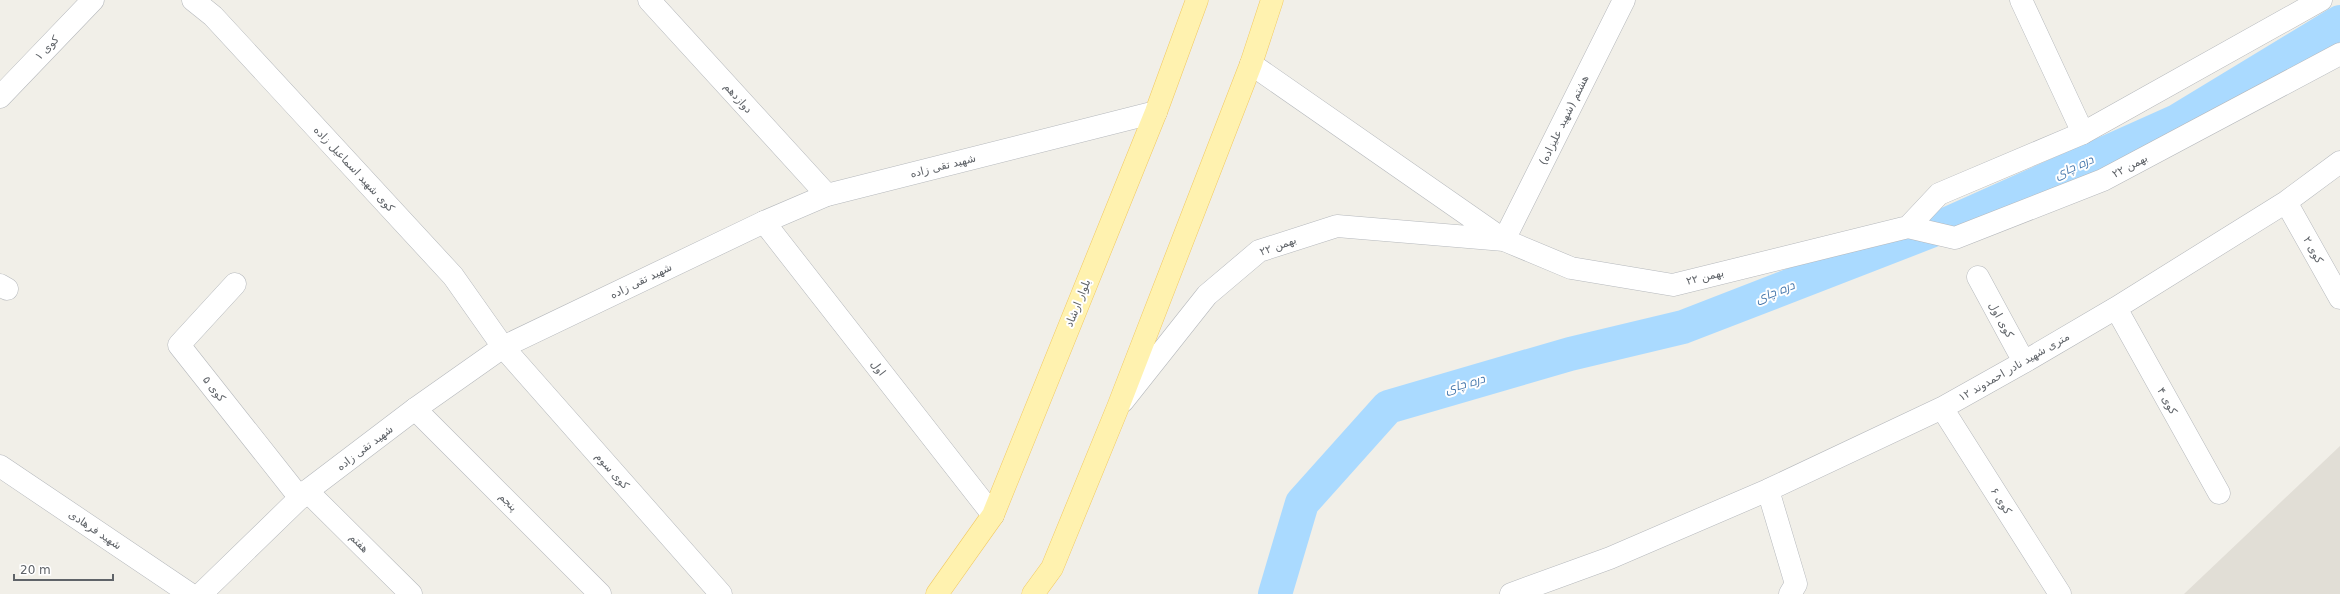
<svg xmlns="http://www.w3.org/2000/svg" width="2340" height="594" font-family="'DejaVu Sans',Cairo,sans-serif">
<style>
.education{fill:#e1ded6}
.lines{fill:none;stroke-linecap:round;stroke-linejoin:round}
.canal{stroke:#aadaff;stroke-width:34}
.minor-casing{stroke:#b5b8bc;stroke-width:23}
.tertiary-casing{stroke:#b5b8bc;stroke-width:23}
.primary-casing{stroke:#f2c960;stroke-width:23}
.minor{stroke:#fff;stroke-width:22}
.tertiary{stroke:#fff;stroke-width:22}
.primary{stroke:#fff2af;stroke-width:22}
.labels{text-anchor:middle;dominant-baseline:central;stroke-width:4;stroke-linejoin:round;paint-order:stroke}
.street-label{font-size:11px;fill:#5f6368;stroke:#fff}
.water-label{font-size:12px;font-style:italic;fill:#4174aa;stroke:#fff}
</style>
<rect width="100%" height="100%" fill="#f1efe8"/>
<path class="education" d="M2340 446V594H2184Z"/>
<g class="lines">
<path class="canal" d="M1275 594 1302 503 1388 407 1570 354 1683 327 1936 229 2177 121 2340 22"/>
<defs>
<path id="minor" d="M193 0 213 16 453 276 503 347 721 594
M649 0 827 195
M2021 0 2083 133
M0 97 93 0
M2286 202 2340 298
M764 222 993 515
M1504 240 1624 0
M1978 277 2024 362
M235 284 179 345 300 498
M0 285 7 289
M2116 308 2219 493
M1942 408 2060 594
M415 409 600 594
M0 466 190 594
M307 491 411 594
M1511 594 1610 558 1768 490
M1790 594 1796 584 1768 490 1942 408 2024 362 2116 308 2286 202 2340 162"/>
<path id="tertiary" d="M1251 64 1504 240 1571 268 1673 285 1908 227 1955 238 2103 180 2340 54
M1908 227 1939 194 2083 133 2321 0
M1123 401 1207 295 1259 251 1337 226 1504 240
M201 594 307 491 415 409 503 347 764 222 827 195 1156 112"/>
<path id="primary" d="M937 594 993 515 1156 112 1197 0
M1033 594 1052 568 1118 407 1251 64 1272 0"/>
</defs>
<use href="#minor" class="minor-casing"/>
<use href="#tertiary" class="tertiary-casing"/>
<use href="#primary" class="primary-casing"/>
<use href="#minor" class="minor"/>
<use href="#tertiary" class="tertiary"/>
<use href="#primary" class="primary"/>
</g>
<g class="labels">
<g class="street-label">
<text transform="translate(47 48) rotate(-46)">کوی ۱</text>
<text transform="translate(738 98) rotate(48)">دوازدهم</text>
<text transform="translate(1564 120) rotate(-64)">هشتم (شهید علیزاده)</text>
<text transform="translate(943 166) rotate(-14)">شهید تقی زاده</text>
<text transform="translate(2130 166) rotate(-28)">۲۲ بهمن</text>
<text transform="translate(354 169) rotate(47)">کوی شهید اسماعیل زاده</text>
<text transform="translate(1278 246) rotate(-20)">۲۲ بهمن</text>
<text transform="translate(2313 250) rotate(61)">کوی ۲</text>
<text transform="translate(1705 277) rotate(-14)">۲۲ بهمن</text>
<text transform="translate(641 281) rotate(-26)">شهید تقی زاده</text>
<text transform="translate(1078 303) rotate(-68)">بلوار ارشاد</text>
<text transform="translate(2001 320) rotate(61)">کوی اول</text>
<text transform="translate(2014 367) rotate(-30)">۱۲ متری شهید نادر احمدوند</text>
<text transform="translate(878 368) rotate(52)">اول</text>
<text transform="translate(214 389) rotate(52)">کوی ۵</text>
<text transform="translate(2167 401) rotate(61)">کوی ۴</text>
<text transform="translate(365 448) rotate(-37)">شهید تقی زاده</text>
<text transform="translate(612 471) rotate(48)">کوی سوم</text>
<text transform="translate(2001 501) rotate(58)">کوی ۶</text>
<text transform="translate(508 502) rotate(45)">پنجم</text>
<text transform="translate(95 530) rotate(34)">شهید فرهادی</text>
<text transform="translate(359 543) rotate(45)">هفتم</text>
</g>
<g class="water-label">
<text transform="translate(2074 167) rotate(-24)">دره چای</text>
<text transform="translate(1775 292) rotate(-21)">دره چای</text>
<text transform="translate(1465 384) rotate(-16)">دره چای</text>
</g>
</g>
<path d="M14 574v6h99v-6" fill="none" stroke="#5f6368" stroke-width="2"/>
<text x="20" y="574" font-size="12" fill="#5f6368" stroke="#ffffff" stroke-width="3" paint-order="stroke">20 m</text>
</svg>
